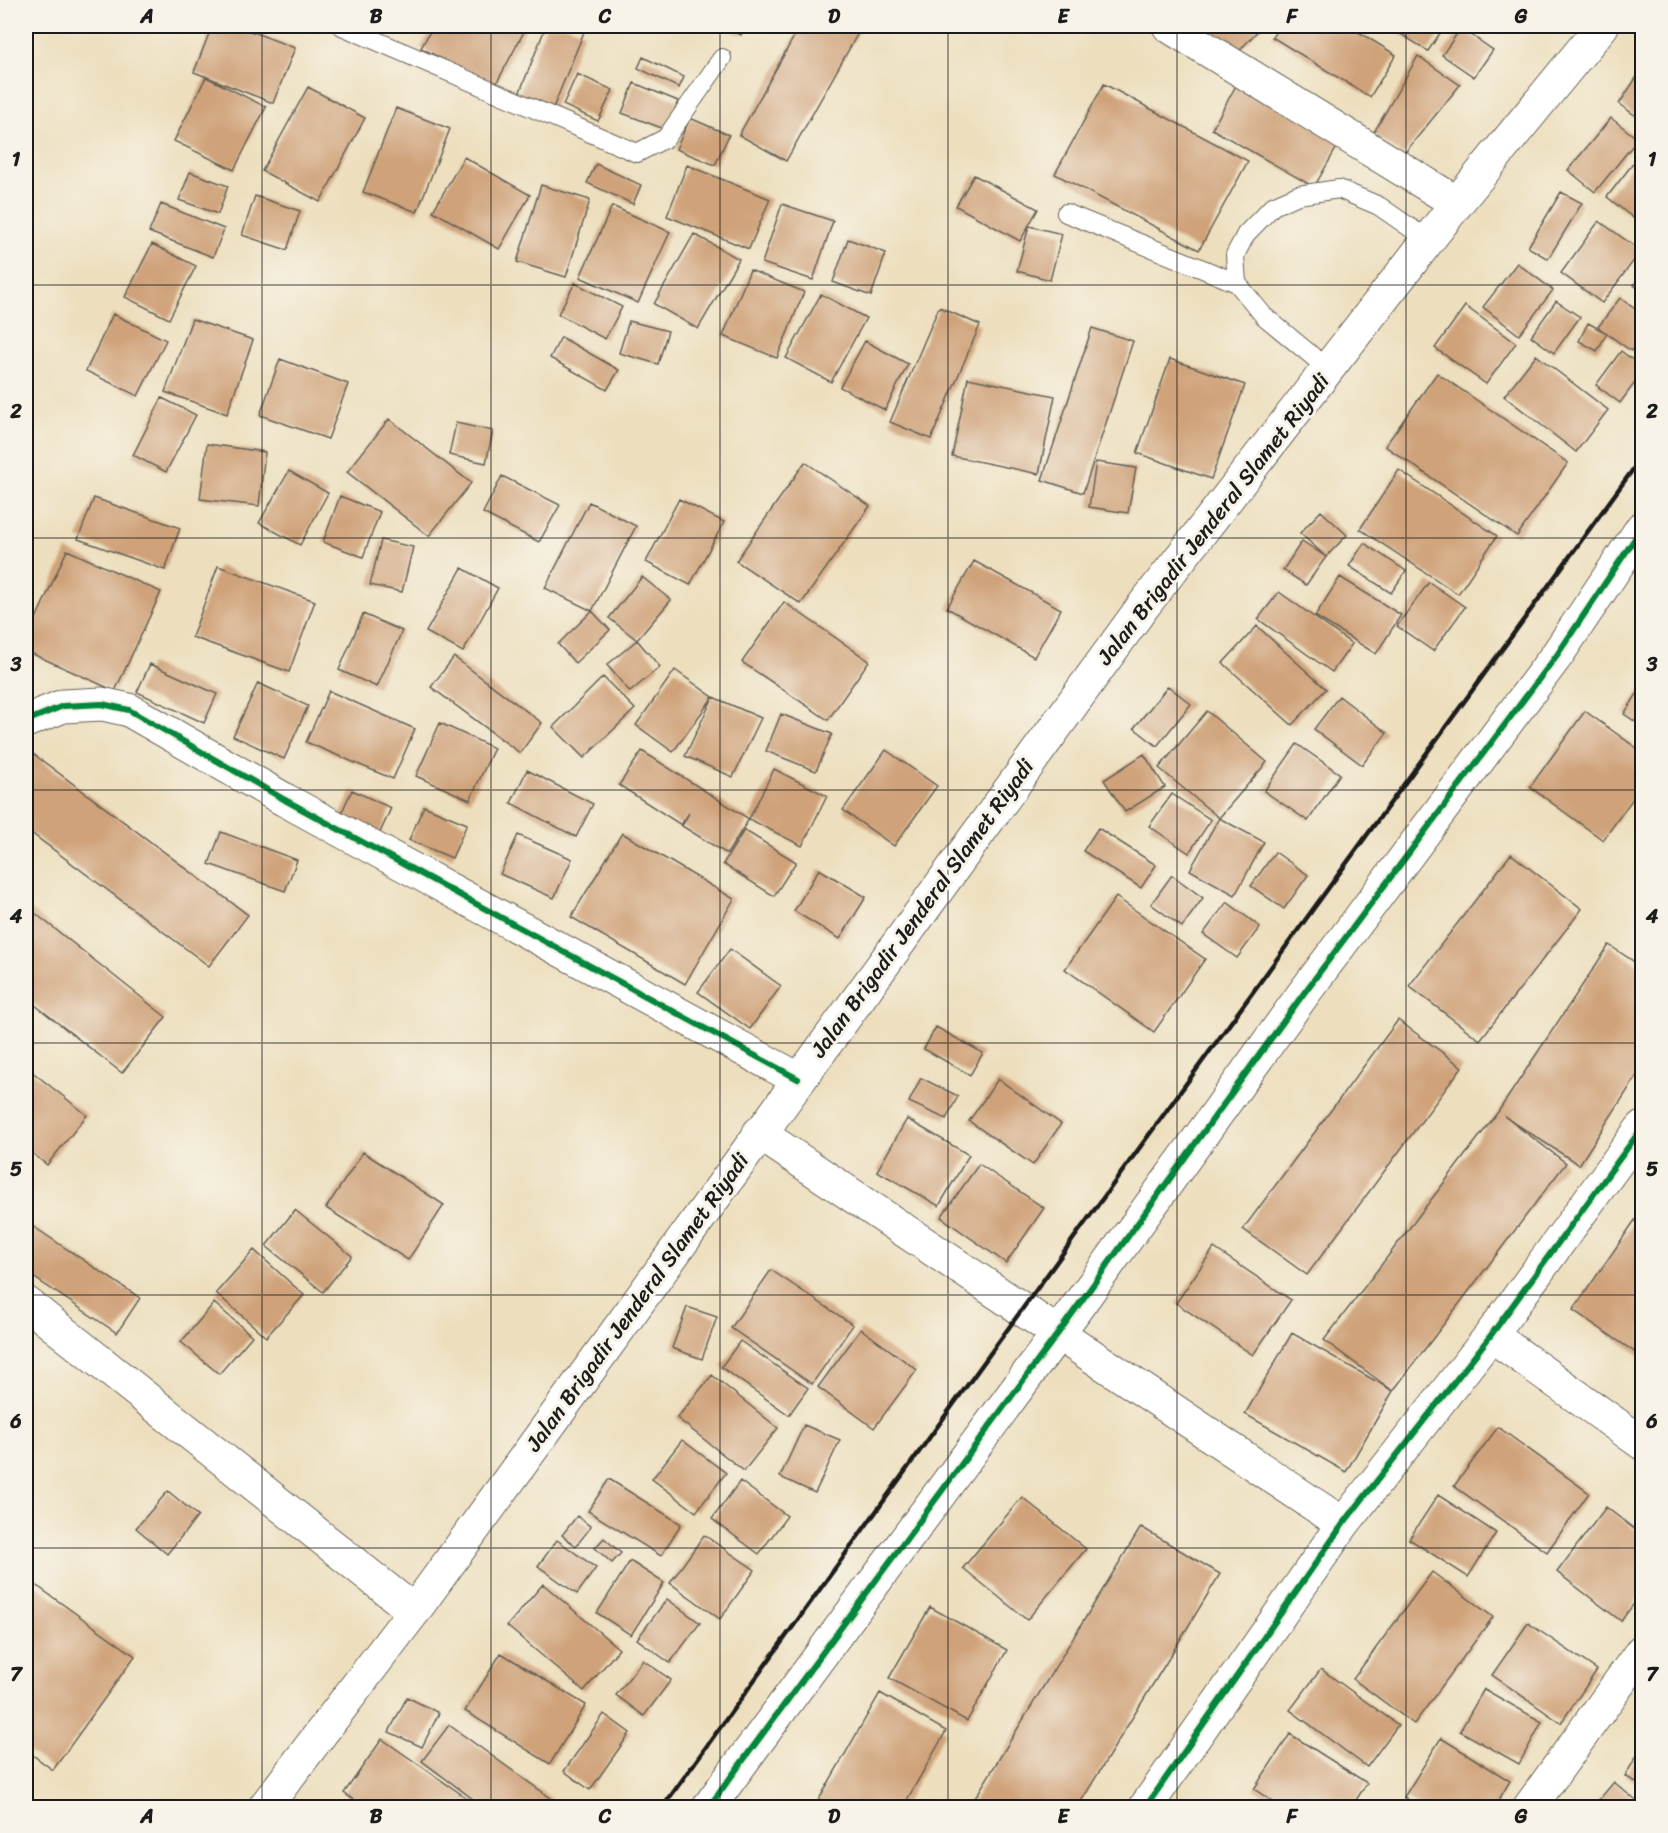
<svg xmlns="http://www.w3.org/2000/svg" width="1668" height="1833" font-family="Sriracha,sans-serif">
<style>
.building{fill:#cfa279}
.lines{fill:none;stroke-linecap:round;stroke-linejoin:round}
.service-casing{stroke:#656055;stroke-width:20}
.minor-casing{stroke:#656055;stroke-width:35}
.primary-casing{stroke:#656055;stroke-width:35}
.service{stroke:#fff;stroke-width:18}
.minor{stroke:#fff;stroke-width:33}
.primary{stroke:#fff;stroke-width:33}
.rail{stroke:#1c1c1c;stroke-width:4.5}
.cycleway-casing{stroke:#f7f3e8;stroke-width:10}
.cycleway{stroke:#00873e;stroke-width:6}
.grid{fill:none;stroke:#1c1c1c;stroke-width:1.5;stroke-opacity:0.55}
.labels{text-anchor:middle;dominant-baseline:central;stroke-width:6;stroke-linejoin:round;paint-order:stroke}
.street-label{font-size:22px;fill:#1c1c1c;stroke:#f7f3e8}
.neatline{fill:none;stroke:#1c1c1c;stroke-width:2}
.grid-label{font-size:20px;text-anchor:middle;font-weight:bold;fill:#1c1c1c}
</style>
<rect width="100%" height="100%" fill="#f7f3e8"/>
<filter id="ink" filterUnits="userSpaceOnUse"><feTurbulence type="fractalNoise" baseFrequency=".0167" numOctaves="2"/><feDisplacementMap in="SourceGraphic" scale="12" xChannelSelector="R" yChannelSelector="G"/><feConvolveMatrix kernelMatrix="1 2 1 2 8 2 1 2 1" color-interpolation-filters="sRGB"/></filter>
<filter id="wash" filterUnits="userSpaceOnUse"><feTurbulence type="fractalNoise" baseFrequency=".008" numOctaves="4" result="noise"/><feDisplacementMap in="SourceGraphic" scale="24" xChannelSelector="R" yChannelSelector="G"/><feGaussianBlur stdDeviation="1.35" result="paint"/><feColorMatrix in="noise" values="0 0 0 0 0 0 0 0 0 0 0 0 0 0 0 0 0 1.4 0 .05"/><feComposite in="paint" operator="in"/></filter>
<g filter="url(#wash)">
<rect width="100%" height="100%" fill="#eddfbe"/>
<g id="blocks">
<path class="building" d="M212 26H237L295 48 273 103 194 72Z
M396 26H410L408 30Z
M433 26H527L495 86 421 48Z
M546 26H568L584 32 553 108 519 94Z
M728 26H746L741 35 726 28Z
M800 26H862L786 161 739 135Z
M1193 26H1262L1232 59Z
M1280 26H1349L1396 55 1370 97 1272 37Z
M1388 26H1445L1428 51Z
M1461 28 1493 50 1474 77 1442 55Z
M1418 56 1460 85 1403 155 1373 134Z
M643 57 684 77 679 88 638 68Z
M1642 69V120L1619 104Z
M577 74 613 90 598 121 563 105Z
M206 77 266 107 234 170 174 141Z
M1238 82 1341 140 1314 187 1212 129Z
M634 83 678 101 667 130 622 113Z
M1104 84 1248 161 1199 250 1055 174Z
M308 87 365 118 320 202 262 171Z
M396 108 450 129 417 212 363 192Z
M690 118 729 135 715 165 676 149Z
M1611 118 1638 139 1595 192 1568 170Z
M1642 152V225L1607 197Z
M464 157 530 195 499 249 433 211Z
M596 164 641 185 633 204 587 183Z
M687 165 770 199 749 249 667 216Z
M190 172 228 186 218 214 179 200Z
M974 175 1038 209 1020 241 956 206Z
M541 185 590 200 566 277 517 262Z
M1561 192 1582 203 1548 259 1528 247Z
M255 196 300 211 287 250 242 235Z
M161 204 224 229 213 257 149 232Z
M782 204 833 221 813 280 762 263Z
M612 206 670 232 638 303 580 277Z
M1599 221 1641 251 1602 303 1561 273Z
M1029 226 1062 234 1050 280 1017 271Z
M694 234 739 259 698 329 654 304Z
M848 239 886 253 871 296 833 282Z
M152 244 196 266 169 319 125 297Z
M1517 263 1553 290 1519 335 1483 307Z
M750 270 804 292 777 358 723 336Z
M1642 273V292L1634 285Z
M575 283 622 307 605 339 558 314Z
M821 294 866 318 831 382 786 358Z
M1620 298 1642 314V336L1631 351 1598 327Z
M1556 301 1580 317 1554 353 1531 336Z
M1465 306 1516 343 1486 384 1435 348Z
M939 307 980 325 931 439 890 422Z
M113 314 166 340 138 396 86 371Z
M192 319 253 340 227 414 165 392Z
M629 321 668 331 658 364 619 353Z
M1588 323 1607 333 1597 351 1579 341Z
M1092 328 1133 341 1083 493 1042 480Z
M561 337 619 370 607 390 550 358Z
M865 341 908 364 885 410 840 387Z
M1621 351 1642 367V373L1620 403 1596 385Z
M1536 355 1608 410 1576 452 1504 396Z
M280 359 348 384 328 439 260 415Z
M1170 359 1245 385 1211 479 1137 453Z
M1437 373 1568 463 1517 536 1385 446Z
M968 378 1055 396 1039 474 952 456Z
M162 398 196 415 166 472 133 455Z
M389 419 471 483 429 536 347 472Z
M456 423 493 431 486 463 449 455Z
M207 444 265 452 259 506 200 499Z
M805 462 870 506 801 604 736 561Z
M1096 462 1136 468 1128 513 1089 507Z
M1399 470 1497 536 1458 594 1360 529Z
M289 471 328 493 300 545 259 523Z
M502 476 560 505 539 542 483 513Z
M340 496 380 512 363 557 323 542Z
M94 498 180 528 165 570 78 539Z
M679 499 724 522 690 585 646 562Z
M589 502 636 526 592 611 545 588Z
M1321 511 1347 535 1326 557 1306 585 1283 570 1302 541 1326 557 1300 533Z
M381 540 413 547 402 592 370 585Z
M1364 543 1406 571 1391 593 1349 566Z
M67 550 161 592 115 691 26 651V641Z
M974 561 1061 609 1034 657 947 608Z
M218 566 315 601 289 672 192 637Z
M462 568 498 588 463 652 426 632Z
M642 577 671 600 637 640 609 618Z
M1340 577 1401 615 1376 654 1315 616Z
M1429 582 1465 607 1433 651 1397 626Z
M1279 592 1352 644 1332 672 1258 619Z
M784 602 869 661 828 720 742 662Z
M592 611 610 630 575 663 558 644Z
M363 614 402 631 377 687 339 670Z
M1257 626 1326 689 1292 725 1223 663Z
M637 640 660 667 630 692 607 665Z
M454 657 542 723 520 753 431 687Z
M150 664 217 694 204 723 137 692Z
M675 670 713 697 673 752 636 725Z
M603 677 635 709 584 758 553 727Z
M258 683 308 706 284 759 233 736Z
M1168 686 1191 704 1157 746 1134 728Z
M1642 686V726L1624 714Z
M329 691 415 729 393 779 306 742Z
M1339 696 1387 733 1362 765 1314 729Z
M713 697 761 718 733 777 685 756Z
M1207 711 1267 762 1219 818 1159 768Z
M1585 711 1642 752V786L1603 840 1530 787Z
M781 714 832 734 816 771 766 751Z
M440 723 494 748 470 800 416 776Z
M1297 744 1340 774 1308 821 1264 791Z
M886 750 937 786 894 846 843 810Z
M642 751 749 819 727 854 682 826 689 813 681 825 619 785Z
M32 753 248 915 209 966 26 829V761Z
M1144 754 1165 787 1125 812 1104 780Z
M774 769 827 796 802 846 749 819Z
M527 770 593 804 576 837 511 803Z
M352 790 391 808 379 835 339 818Z
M1172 794 1211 820 1189 853 1149 826Z
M424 806 467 824 452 858 409 840Z
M1219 818 1264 842 1235 895 1190 870Z
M1098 828 1156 865 1141 888 1083 851Z
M744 830 796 862 774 896 723 864Z
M221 832 297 860 285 891 209 864Z
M622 833 734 899 685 984 571 917Z
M518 835 572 859 554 898 500 874Z
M1275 852 1308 875 1284 909 1251 886Z
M1511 854 1582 909 1480 1040 1409 986Z
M819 869 866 897 840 939 794 911Z
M1172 875 1203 898 1182 927 1151 904Z
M1116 897 1205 959 1154 1032 1065 969Z
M1227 902 1260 927 1237 958 1203 934Z
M26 906 166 1017 122 1073 26 998Z
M1609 945 1642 967V1068L1579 1165 1504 1116 1566 1163 1393 1391 1346 1472 1245 1414 1292 1333 1393 1391 1324 1340 1498 1112Z
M730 949 781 986 750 1029 698 992Z
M1398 1020 1462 1067 1307 1275 1243 1229Z
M936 1027 983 1053 970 1075 924 1049Z
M26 1067 87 1115 47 1165 26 1148Z
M921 1078 958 1096 946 1119 909 1102Z
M998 1079 1061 1124 1033 1165 969 1121Z
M907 1119 969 1155 939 1206 877 1171Z
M363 1152 444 1205 408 1260 326 1208Z
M979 1164 1044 1208 1006 1263 941 1217Z
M295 1210 352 1256 323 1292 266 1246Z
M1642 1210V1357L1573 1310Z
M34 1227 140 1298 117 1333 26 1272V1239Z
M1214 1248 1291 1300 1253 1355 1176 1303Z
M254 1250 304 1295 266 1337 216 1293Z
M771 1270 853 1325 812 1384 731 1328Z
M214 1303 252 1336 219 1374 181 1342Z
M687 1307 717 1317 702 1359 672 1348Z
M861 1329 917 1370 874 1428 818 1387Z
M740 1341 808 1388 789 1415 721 1367Z
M712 1375 778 1428 744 1471 677 1418Z
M804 1425 840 1440 815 1493 780 1477Z
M1498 1427 1589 1493 1547 1552 1454 1486Z
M682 1440 726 1473 696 1512 652 1479Z
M609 1479 681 1524 661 1556 588 1511Z
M740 1481 787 1516 759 1554 712 1519Z
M168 1491 198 1516 167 1554 136 1528Z
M1438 1495 1496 1533 1468 1577 1409 1539Z
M1022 1497 1086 1549 1027 1620 963 1568Z
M1606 1507 1642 1535V1593L1621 1621 1557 1572Z
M577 1516 591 1527 576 1546 562 1535Z
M1141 1527 1220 1574 1169 1658 1077 1808H969Z
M704 1535 755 1570 720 1619 670 1583Z
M604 1538 621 1553 612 1563 595 1548Z
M557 1540 596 1568 577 1594 538 1566Z
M630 1561 664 1583 631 1635 597 1613Z
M1432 1572 1493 1617 1414 1724 1353 1679Z
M26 1578 135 1656 53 1770 26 1750Z
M543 1584 619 1649 584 1691 507 1626Z
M667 1599 700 1623 670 1663 637 1639Z
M930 1607 1007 1650 967 1721 889 1678Z
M1528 1623 1597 1670 1561 1723 1492 1675Z
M501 1653 586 1705 550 1764 465 1711Z
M643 1660 671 1680 644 1716 616 1695Z
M1321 1669 1398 1725 1367 1767 1290 1710Z
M1484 1689 1542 1722 1519 1764 1460 1731Z
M880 1693 946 1731 903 1807 814 1808Z
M407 1697 439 1713 422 1747 389 1732Z
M604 1714 630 1733 590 1790 564 1771Z
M449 1725 552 1799 546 1808H485L422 1761Z
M1290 1734 1367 1783 1351 1808H1282L1254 1789Z
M1441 1738 1510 1781 1494 1808H1421L1404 1797Z
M382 1739 481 1808H365L344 1793Z
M1642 1747V1786L1625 1776Z
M1614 1782 1642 1806V1808H1592Z"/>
</g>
</g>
<g filter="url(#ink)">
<use href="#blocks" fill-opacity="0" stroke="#656055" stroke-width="1.5"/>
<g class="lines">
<defs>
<path id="service" d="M342 26 637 153 666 138 722 58
M1066 213 1237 283
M1328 369 1264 316 1237 283 1235 255 1246 234 1273 206 1298 195 1339 189 1379 206 1428 240"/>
<path id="minor" d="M1169 26 1457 203
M26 721 63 706 102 704 129 710 285 800 798 1079
M759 1133 1343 1524
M26 1303 414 1611
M1491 1335 1642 1443
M708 1808 1059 1332 1304 993 1557 655 1642 528
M1145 1808 1343 1524 1491 1335 1642 1128
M1529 1808 1642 1651"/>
<path id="primary" d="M264 1808 414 1611 1144 605 1457 203 1602 26"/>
</defs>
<use href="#service" class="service-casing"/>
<use href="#minor" class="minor-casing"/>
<use href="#primary" class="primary-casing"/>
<use href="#service" class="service"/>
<use href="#minor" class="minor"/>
<use href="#primary" class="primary"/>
<path class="rail" d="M662 1808 1023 1308 1642 457"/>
<defs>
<path id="cycleway" d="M26 721 63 706 102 704 129 710 285 800 798 1079
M708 1808 1059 1332 1304 993 1557 655 1642 528
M1145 1808 1343 1524 1491 1335 1642 1128"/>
</defs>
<use href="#cycleway" class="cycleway-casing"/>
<use href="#cycleway" class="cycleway"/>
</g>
</g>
<path class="grid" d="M262 26V1808M491 26V1808M720 26V1808M948 26V1808M1177 26V1808M1406 26V1808M26 285H1642M26 538H1642M26 790H1642M26 1043H1642M26 1295H1642M26 1548H1642"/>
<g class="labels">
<g class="street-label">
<text transform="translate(1213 519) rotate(-52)">Jalan Brigadir Jenderal Slamet Riyadi</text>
<text transform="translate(922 908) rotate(-54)">Jalan Brigadir Jenderal Slamet Riyadi</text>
<text transform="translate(637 1302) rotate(-54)">Jalan Brigadir Jenderal Slamet Riyadi</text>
</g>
</g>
<rect width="1668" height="1833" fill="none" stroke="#f7f3e8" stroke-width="66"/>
<rect x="33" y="33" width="1602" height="1767" class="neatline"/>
<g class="grid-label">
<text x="147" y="23">A</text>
<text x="376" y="23">B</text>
<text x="605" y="23">C</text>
<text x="834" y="23">D</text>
<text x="1063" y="23">E</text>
<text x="1292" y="23">F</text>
<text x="1521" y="23">G</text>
<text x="16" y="166">1</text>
<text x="1652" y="166">1</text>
<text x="16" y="418">2</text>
<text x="1652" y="418">2</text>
<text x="16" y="671">3</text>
<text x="1652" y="671">3</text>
<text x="16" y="923">4</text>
<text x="1652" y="923">4</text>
<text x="16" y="1176">5</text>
<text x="1652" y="1176">5</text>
<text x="16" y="1428">6</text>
<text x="1652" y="1428">6</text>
<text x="16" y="1681">7</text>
<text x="1652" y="1681">7</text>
<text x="147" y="1823">A</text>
<text x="376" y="1823">B</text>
<text x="605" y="1823">C</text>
<text x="834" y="1823">D</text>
<text x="1063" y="1823">E</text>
<text x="1292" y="1823">F</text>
<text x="1521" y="1823">G</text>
</g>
</svg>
